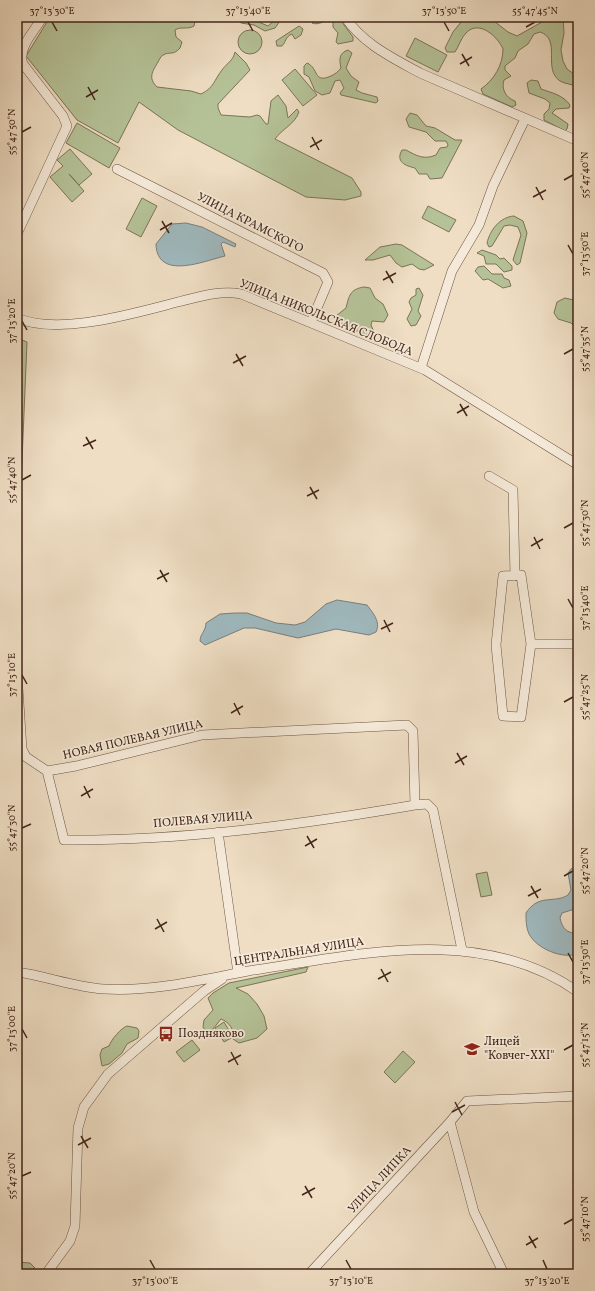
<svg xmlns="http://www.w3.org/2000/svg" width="595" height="1291" font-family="Vollkorn,serif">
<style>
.green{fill:#b5c297;stroke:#7c7458}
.water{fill:#9fb9bf;stroke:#7a7e7d}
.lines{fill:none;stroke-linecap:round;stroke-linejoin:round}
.minor-casing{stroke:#6e5444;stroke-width:10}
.minor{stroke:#f5ead9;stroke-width:9}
.ticks{fill:none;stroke:#43261a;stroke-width:1.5}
.labels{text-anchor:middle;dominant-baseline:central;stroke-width:3.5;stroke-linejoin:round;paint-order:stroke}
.street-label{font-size:12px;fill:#43261a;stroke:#f5ead9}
.poi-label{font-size:12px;fill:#43261a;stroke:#f5ead9;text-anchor:start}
.neatline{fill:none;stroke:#43261a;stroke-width:1.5}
.ticks-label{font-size:10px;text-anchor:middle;fill:#43261a}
</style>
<rect width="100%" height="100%" fill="#efdec4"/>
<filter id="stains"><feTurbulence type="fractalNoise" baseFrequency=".005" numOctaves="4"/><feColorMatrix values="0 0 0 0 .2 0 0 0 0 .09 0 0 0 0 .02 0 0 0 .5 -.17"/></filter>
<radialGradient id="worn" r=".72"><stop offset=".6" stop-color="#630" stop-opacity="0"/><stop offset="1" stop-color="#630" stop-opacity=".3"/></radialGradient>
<path class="green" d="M50 17H196L194 26C187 30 181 26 175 30L176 37 182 42 180 48C173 56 170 51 163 55 161 56 159 60 158 62 152 72 148 78 157 87L191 91 201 94C214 88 214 80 222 70 227 63 233 61 235 52L246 63 250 70 218 104V108L221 115 250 117 257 115 260 116 266 124H268L271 101 278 95 286 106 288 118 297 109 299 112C295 124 282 129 275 139L352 178 361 192V196L345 200 306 197 178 130 139 102 118 143 77 120 26 56Z
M238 17H247L268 26 277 18 280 21 275 28 265 31 254 25 241 23Z
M321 17H338L353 37V41L338 44 336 42 338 33 333 27V21C325 19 319 26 312 23Z
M465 17H489L508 32 517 36 551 17H563L564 33 561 50 563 61 567 69 578 77V87C572 84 565 84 560 81 542 69 562 39 540 32L534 34 528 44 518 51 515 58 505 66V70L511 76 504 80C501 89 506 98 515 101L516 105 512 107 483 94 481 89C494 80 503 65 503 49 498 37 479 19 466 33 461 38 459 46 455 52H447L445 48 453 32Z
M299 26 303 29 301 35 295 39 292 34C285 37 286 42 282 46H277L276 41Z
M238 42a12 12 0 1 1 24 0a12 12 0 1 1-24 0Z
M415 38 447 55 438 72 406 56Z
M348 50 352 53 346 68 351 76 359 82 356 90 362 93 377 97 378 101 376 103 341 95 340 93 344 88 340 80 335 81 330 93 322 95 315 91 309 77 304 74V66L307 63C319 68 313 84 331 76 335 74 338 72 341 68 339 59 339 53 348 50Z
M295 69 317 95 303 106 282 80Z
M531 80 538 81 541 89C552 93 563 95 570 105L569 108 556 109 552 113 568 124 567 129 565 131 544 120V114L549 109 550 103 545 99 529 93 527 83Z
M410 113 417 115 426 126 435 128 455 140H462L442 178 430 179 427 174H419L415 168C406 166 395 162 402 150H406C417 156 424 160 436 155L440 148 447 147 448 145 446 141H435L426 132 409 127 406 119Z
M77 123 120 148 109 168 66 143Z
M70 149 92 174 79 185 69 174 84 191 72 202 50 177 63 166 57 160Z
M142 198 157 206 141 237 126 229Z
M428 206 456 220 449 232 422 218Z
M514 216 523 221 527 233 520 263 517 265 513 260 521 235 518 227 510 225 504 226 492 246 489 247 487 243C490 230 500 217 514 216Z
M396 244 402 245 434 265 424 270 419 269 412 264 402 267 396 263 390 255 373 260H365L380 247Z
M482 250 496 255 500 259 504 258 512 266V270L504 272 496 264H486L484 256 477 253Z
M484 266 492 274H502L504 278 509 280 511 286 503 288 488 279 483 280 475 271 478 267Z
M364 287 370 288 375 298 383 304 388 315 384 322 372 321 371 325 374 332 371 338H367L358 331 349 332C346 326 338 321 336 316L346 308C349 296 350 289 364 287Z
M419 288 423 295 418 311 421 316 416 325 411 326 407 319 412 309 409 302 411 298 416 295V289Z
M565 298 578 301V337L576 328 571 323 558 319 554 313 557 302Z
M17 338 27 342 17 580Z
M487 872 492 895 481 897 476 874Z
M308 967 306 972 236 988 248 994 257 1004 264 1016 267 1029 257 1038 239 1043 233 1039C235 1030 229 1022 221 1019L213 1029 207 1033 203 1027 204 1020 213 1010 208 998 213 993 229 983Z
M224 1022 233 1037 224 1042 215 1028Z
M127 1026 137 1028 139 1031 138 1038 127 1044 122 1053 109 1064 102 1066 100 1055 102 1049 109 1046C111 1040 121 1028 127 1026Z
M192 1040 200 1050 184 1062 176 1052Z
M403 1051 415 1062 395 1083 384 1072Z
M17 1262 30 1263 35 1268 23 1274H17Z"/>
<path class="water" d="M186 223 202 227 236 244 235 247 223 242 221 244 225 256C204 261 157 281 156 244L172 224Z
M337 600 367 605C373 613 381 622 376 632L369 635 336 629 298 638 255 628H244L205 645 200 641C200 634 206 631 206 623L220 614 235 613H247L276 623 295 625 305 622 326 604Z
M578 865V908L562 913 560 918C562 928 567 934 578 933V954C562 959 537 949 529 934 526 927 526 920 526 913 539 893 554 904 568 895L571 890 568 873 571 869Z"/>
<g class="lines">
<defs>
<path id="minor" d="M345 17C363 44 393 58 420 73L578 141
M117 169 323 273 328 282 311 322
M17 234 67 126 63 116 23 64C17 48 35 30 43 17
M17 318C59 336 135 313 178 302 199 297 219 290 241 294L425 370 578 465
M421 368 452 271 479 225 493 186 525 119
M489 476 513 490 515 576
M521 575 531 644 521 717 503 716 496 645 503 576Z
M531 644H578
M17 673 22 749 26 757 47 771 76 766 202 735 407 725 413 731 415 805 427 804 433 810 462 950
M47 771 64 840C181 841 299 825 415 805
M218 832 238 973
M17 972C46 976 74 987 104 989 152 992 201 980 248 971 358 955 480 923 578 992
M450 1122 474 1212 504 1274
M46 1274 70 1241 75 1226 78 1128 84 1107 108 1074 204 991 222 979
M309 1274 450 1122 467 1101 578 1096"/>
</defs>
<use href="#minor" class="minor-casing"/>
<use href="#minor" class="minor"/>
</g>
<path class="ticks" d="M52 22 57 31M248 22 253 31M444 22 449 31M526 27 535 22M462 54 469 66M460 64 472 57M88 87 95 100M86 97 98 90M22 132 31 127M312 137 319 150M310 147 322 140M564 180 573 175M536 187 543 200M533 197 546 190M162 221 169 233M160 230 172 223M568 245 573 254M386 271 393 283M383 280 396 273M22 321 27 330M236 354 243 366M564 354 573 349M233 363 246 356M460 404 467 416M457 413 469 406M86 437 93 449M83 446 96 440M22 480 31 475M310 487 317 499M307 496 319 490M564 528 573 523M534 537 540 549M531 546 543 539M160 570 167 582M157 579 169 573M568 599 573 608M384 620 390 632M381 629 393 623M22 675 27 684M564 702 573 697M234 703 240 715M231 713 243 706M457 753 464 765M455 763 467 756M84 786 90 798M81 796 93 789M22 828 31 824M307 836 314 848M305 846 317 839M564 876 573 871M531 886 538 898M528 896 541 889M157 919 164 932M155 929 167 922M568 953 573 962M381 969 388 982M378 979 391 972M22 1029 27 1038M564 1050 573 1045M231 1052 238 1065M228 1062 241 1055M455 1102 462 1115M452 1112 465 1105M81 1136 88 1148M78 1145 91 1138M22 1176 31 1172M305 1186 312 1198M302 1195 315 1188M564 1224 573 1219M529 1236 536 1248M526 1245 538 1238M150 1260 155 1269M346 1260 351 1269M543 1260 547 1269"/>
<defs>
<symbol id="bus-bare" viewBox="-9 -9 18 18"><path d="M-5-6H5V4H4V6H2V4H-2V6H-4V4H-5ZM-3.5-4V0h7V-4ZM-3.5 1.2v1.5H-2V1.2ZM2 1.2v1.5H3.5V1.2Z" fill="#8f2418" stroke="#f5ead9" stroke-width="2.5" paint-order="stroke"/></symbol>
<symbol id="school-bare" viewBox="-9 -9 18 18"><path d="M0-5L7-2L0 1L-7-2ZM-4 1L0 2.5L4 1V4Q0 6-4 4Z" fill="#8f2418" stroke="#f5ead9" stroke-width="2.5" paint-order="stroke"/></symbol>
</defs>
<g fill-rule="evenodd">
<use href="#bus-bare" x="155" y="1023" width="22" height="22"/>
<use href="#school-bare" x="461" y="1038" width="22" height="22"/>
</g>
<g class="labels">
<g class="street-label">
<text transform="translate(250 223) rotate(27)">УЛИЦА КРАМСКОГО</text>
<text transform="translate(326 318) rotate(22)">УЛИЦА НИКОЛЬСКАЯ СЛОБОДА</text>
<text transform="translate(133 740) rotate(-13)">НОВАЯ ПОЛЕВАЯ УЛИЦА</text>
<text transform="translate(203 820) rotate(-5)">ПОЛЕВАЯ УЛИЦА</text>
<text transform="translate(299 952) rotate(-9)">ЦЕНТРАЛЬНАЯ УЛИЦА</text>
<text transform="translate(380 1180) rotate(-47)">УЛИЦА ЛИПКА</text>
</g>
<g class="poi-label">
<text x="178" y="1034">Поздняково</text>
<text x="484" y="1042">Лицей<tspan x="484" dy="14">"Ковчег-XXI"</tspan></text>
</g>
</g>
<rect width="595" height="1291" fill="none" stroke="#efdec4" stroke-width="44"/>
<rect x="22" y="22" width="551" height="1247" class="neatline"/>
<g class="ticks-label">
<text x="52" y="14">37°13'30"E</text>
<text x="248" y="14">37°13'40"E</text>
<text x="444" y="14">37°13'50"E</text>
<text x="535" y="14">55°47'45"N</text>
<text transform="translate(11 132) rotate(-90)" y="4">55°47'50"N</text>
<text transform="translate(584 175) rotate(-90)" y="4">55°47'40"N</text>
<text transform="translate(584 254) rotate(-90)" y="4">37°13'50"E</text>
<text transform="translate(11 321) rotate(-90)" y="4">37°13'20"E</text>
<text transform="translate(584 349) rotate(-90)" y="4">55°47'35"N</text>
<text transform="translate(11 480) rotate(-90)" y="4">55°47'40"N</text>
<text transform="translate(584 523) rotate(-90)" y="4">55°47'30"N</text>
<text transform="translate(584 608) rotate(-90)" y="4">37°13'40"E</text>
<text transform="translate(11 675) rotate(-90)" y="4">37°13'10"E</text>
<text transform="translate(584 697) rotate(-90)" y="4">55°47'25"N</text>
<text transform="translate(11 828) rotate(-90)" y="4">55°47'30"N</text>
<text transform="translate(584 871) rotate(-90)" y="4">55°47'20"N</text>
<text transform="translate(584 962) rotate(-90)" y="4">37°13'30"E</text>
<text transform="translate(11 1029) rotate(-90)" y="4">37°13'00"E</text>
<text transform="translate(584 1045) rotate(-90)" y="4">55°47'15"N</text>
<text transform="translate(11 1176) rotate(-90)" y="4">55°47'20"N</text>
<text transform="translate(584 1219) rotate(-90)" y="4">55°47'10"N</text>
<text x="155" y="1284">37°13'00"E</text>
<text x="351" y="1284">37°13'10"E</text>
<text x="547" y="1284">37°13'20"E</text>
</g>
<rect width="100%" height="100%" filter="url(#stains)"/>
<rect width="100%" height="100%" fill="url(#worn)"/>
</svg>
